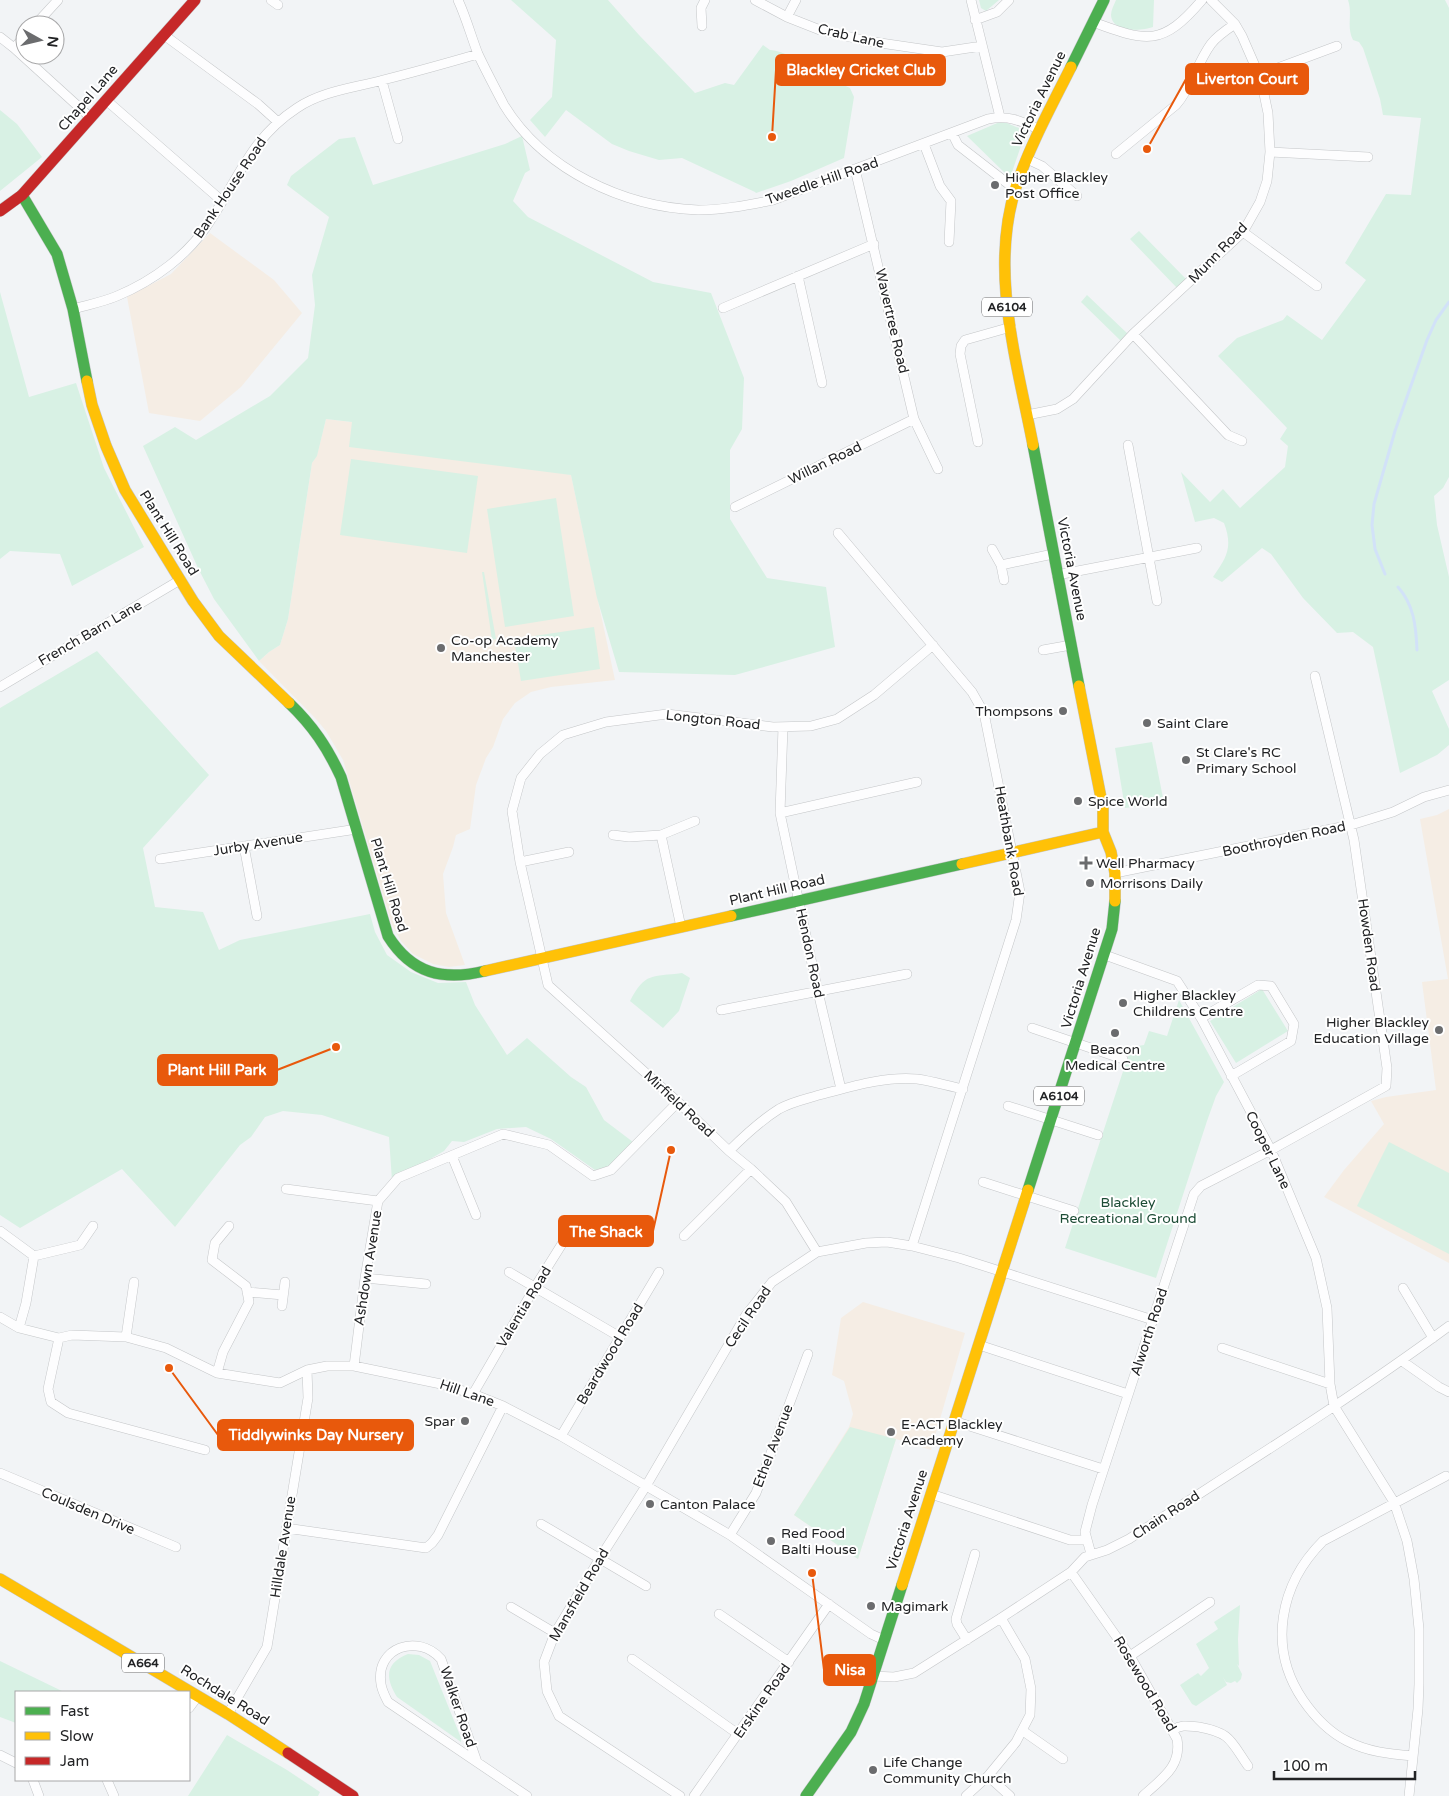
<svg xmlns="http://www.w3.org/2000/svg" width="1449" height="1796" font-family="'Varela Round',sans-serif">
<style>
.education{fill:#f5ede4}
.green{fill:#d8f1e4}
.lines{fill:none;stroke-linecap:round;stroke-linejoin:round}
.stream{stroke:#d2e2f8;stroke-width:3}
.street-casing{stroke:#c4c6c8;stroke-width:10}
.fast-casing{stroke:#c4c6c8;stroke-width:12}
.slow-casing{stroke:#c4c6c8;stroke-width:12}
.jam-casing{stroke:#c4c6c8;stroke-width:12}
.street{stroke:#fdfdfe;stroke-width:9}
.fast{stroke:#4caf50;stroke-width:11}
.slow{stroke:#ffc107;stroke-width:11}
.jam{stroke:#c62828;stroke-width:11}
.poi-dot{fill:#6b6c6e;stroke:#fff;stroke-width:2}
.labels{text-anchor:middle;dominant-baseline:central;stroke-width:4;stroke-linejoin:round;paint-order:stroke}
.shield{fill:#fff;stroke:#646566;stroke-width:1}
.shield-label{font-size:12px;font-weight:bold;fill:#222325}
.street-label{font-size:14px;fill:#222325;stroke:#fff}
.poi-label{font-size:14px;fill:#222325;stroke:#fff;text-anchor:start}
.park-label{font-size:14px;fill:#1c4c35;stroke:#fff}
.leader{fill:none;stroke:#e8590c;stroke-width:2}
.callout-dot{fill:#e8590c;stroke:#fff;stroke-width:2}
.callout{fill:#e8590c;stroke:#e8590c;stroke-width:2}
.callout-label{font-size:15px;text-anchor:middle;font-weight:bold;fill:#fff}
</style>
<rect width="100%" height="100%" fill="#f2f4f6"/>
<path class="education" d="M210 233 274 280 302 313 241 387 200 421 149 413 127 297 171 274Z
M326 419 352 422 571 475 615 680 551 687 531 692 515 703 503 719 493 747 486 758 476 785 470 829 456 835 453 847 443 874 446 913 465 965 449 967 433 964 413 954 401 941 392 925 343 760 326 731 316 719 259 661 269 652 280 645 288 619 312 463 317 455Z
M1449 809V1263L1324 1197 1344 1170 1384 1124 1371 1101 1386 1097 1436 1090 1422 982 1448 979 1420 819 1437 815Z
M863 1302 965 1333 931 1450 896 1439 858 1559 794 1515 849 1427 853 1414 844 1381 832 1375 841 1318Z"/>
<path class="green" d="M511 0H608L639 35 695 93 725 83 734 85 763 45 770 50C783 50 807 65 819 71L818 73 850 88 854 97 844 158 791 181 756 193 755 192 682 158 659 160 629 151 612 144 566 110 545 137 530 120 552 97 556 40Z
M979 0H999L986 11 981 8Z
M1116 0H1154L1153 27C1142 31 1112 33 1111 15 1111 10 1114 5 1116 0Z
M1348 0H1445L1449 8V477L1443 488 1434 496 1437 525 1449 577V680L1432 691 1449 729V745L1437 755 1400 773 1373 647 1353 632 1337 633 1303 598 1271 554 1262 548 1222 582 1213 577C1227 557 1233 547 1224 523L1214 518 1195 522 1181 472 1210 502 1223 489 1240 508 1285 467 1288 446 1280 439 1287 428 1218 356 1237 338 1283 320 1287 315 1322 340 1366 280 1345 263 1386 194 1411 195 1421 118 1383 115 1380 99 1363 48 1359 42 1353 40C1346 26 1353 15 1348 0Z
M0 110 17 124 42 157 0 191Z
M1002 121 1026 131 1010 178 967 136Z
M522 136 530 170 525 173 513 201 528 217 653 282 711 293 744 378 742 429 730 450V519L767 578 826 587 835 647 735 675 619 672 597 598 571 475 349 447 352 422 326 419 317 456 312 463 288 619 280 645 269 652 259 661 214 599 198 568 143 446 175 427 196 440 270 396 308 358 315 305 312 275 329 217 287 185 291 176 339 139 355 137 373 185 505 144Z
M1139 231 1187 280 1178 289 1130 239Z
M0 292 29 397 76 383 104 468 144 547 72 586 60 554 10 551 0 559Z
M1087 295 1129 335 1122 342 1081 302Z
M351 459 478 476 467 553 340 535Z
M556 498 574 616 505 627 487 509Z
M482 572H484L496 639 492 640Z
M594 627 600 669 521 681 514 639Z
M97 651 209 775 143 848 155 907 203 912 219 950 240 940 370 914 375 932 387 955 411 972 438 983 466 982 475 1005 507 1055 527 1038 571 1077 586 1087 604 1120 633 1142 611 1166 595 1170 551 1139 526 1127 497 1129 464 1142 452 1141 444 1151 392 1181 389 1137 322 1115 283 1111 265 1117 251 1137 240 1145 175 1227 122 1169 20 1228 0 1215V708Z
M1152 742 1164 803 1125 808 1115 748Z
M682 973 690 978 679 1011 663 1028 630 1001C645 972 652 977 682 973Z
M1262 989 1288 1031 1236 1063 1210 1021Z
M1179 1000 1224 1082 1216 1096 1207 1121 1156 1278 1065 1248 1131 1047 1144 1045 1149 1031 1167 1036Z
M1389 1142 1449 1173V1254L1357 1206Z
M850 1427 896 1439 858 1559 794 1515Z
M1240 1605 1238 1639 1239 1666 1237 1664 1242 1674 1241 1679 1237 1683 1235 1681 1231 1683 1226 1682 1223 1677 1227 1685 1196 1706 1192 1704 1180 1685 1198 1673 1201 1676 1209 1668 1196 1644 1218 1629 1214 1622Z
M408 1654 419 1655 430 1661 461 1738V1742L397 1697C385 1678 385 1663 408 1654Z
M0 1661 64 1692H16V1723L0 1717Z
M227 1735 287 1770 320 1792 318 1796H188Z"/>
<g class="lines">
<path class="stream" d="M1385 574 1375 549 1372 525 1374 504 1395 431 1427 340 1436 320 1449 302
M1398 587C1414 605 1416 626 1417 650"/>
<defs>
<path id="street" d="M271 0 278 5
M458 0C466 17 471 36 478 54 486 71 495 88 504 105 544 170 623 207 698 210 724 210 748 205 773 200L988 119C1010 115 1021 121 1040 130
M755 0 787 17 820 30 867 41 942 52 982 46
M971 0 1000 117
M787 17 796 0
M975 20 997 12 1009 0
M1093 22C1147 42 1162 47 1202 0
M35 25 58 0
M702 26 701 8 705 0
M164 35 258 104 278 122
M0 37 14 48 91 118
M14 48 25 36
M1259 75 1337 46
M382 81 398 139
M106 100 222 201
M952 133 958 145 1007 183 1016 186
M924 144 940 186 951 201 949 242
M1270 152 1368 157
M1116 154 1176 105C1192 87 1197 63 1211 44 1217 36 1226 30 1235 24
M1027 159 1042 166 1077 196
M855 169 914 419 938 469
M1243 232 1317 286
M798 276 822 383
M723 308 874 244
M73 309C87 305 103 302 117 296 153 281 189 255 210 221 239 178 251 138 297 108 322 91 354 88 383 80 415 72 447 63 478 54
M1133 334 1228 435 1242 441
M1027 415 1057 409 1073 399 1133 334 1243 232 1260 202 1267 181 1270 152 1268 113 1264 94 1259 75 1242 36 1235 24 1211 0
M978 442 960 354 961 346 965 340 1011 327
M1128 445 1157 601
M735 507 914 419
M838 533 972 692 984 713 1020 892 1016 920 912 1246
M992 549 1001 565 1004 580
M1001 565 1053 554
M1057 575 1197 548
M1043 650 1071 645
M0 687 180 580
M783 727 780 813 818 992 841 1089
M780 813 917 782
M613 835 629 837 661 835 681 927
M661 835 695 821
M244 846 257 916
M160 859 357 829
M520 862 569 852
M1115 873 1351 825 1393 812 1424 797 1449 790
M1105 955 1177 981 1201 1018 1271 1150 1316 1258 1327 1308 1330 1384 1334 1406 1394 1502 1407 1541 1414 1579 1419 1629V1684L1418 1709 1409 1796
M721 1010 907 974
M1201 1018 1258 985 1271 986 1294 1024 1291 1041 1231 1076
M1032 1028 1123 1059
M1008 1106 1098 1135
M729 1151C744 1136 760 1121 779 1109 791 1102 806 1099 819 1095 850 1087 884 1076 917 1079 932 1081 948 1086 963 1089
M452 1156 476 1215
M983 1182 1074 1211
M286 1189 378 1201
M0 1231 34 1256
M684 1236 751 1169
M817 1252 786 1202 751 1169 729 1151 678 1102 548 985 520 862 512 811 521 778 540 754 563 735 606 722 667 714 773 727 811 726 837 719 874 695 933 645
M509 1272 620 1337
M365 1278 426 1284
M1403 1288 1433 1338
M247 1292 283 1295
M282 1306 285 1282
M0 1317 19 1328 59 1338 72 1335 126 1337 166 1348 217 1373 280 1383 307 1370 327 1366H354L441 1384 473 1394 503 1406 561 1436 730 1535 871 1634 884 1640
M19 1328 26 1303 34 1256 80 1245 93 1226
M126 1337 134 1282
M59 1338 48 1389 51 1402 68 1413 205 1450
M979 1345 1128 1394
M1222 1348 1330 1384
M1402 1361 1439 1387 1449 1392
M354 1366 365 1278 378 1201 398 1178 503 1134 549 1145 593 1176 611 1170 678 1102
M217 1373 223 1352 249 1302 246 1286 212 1260 215 1243 229 1226
M473 1394 535 1287 577 1220
M954 1421 1103 1469
M561 1436 659 1272
M0 1473 176 1547
M931 1494 1070 1540H1086
M541 1524 646 1586
M286 1528 426 1548 432 1543 438 1535 503 1406
M730 1535 756 1493 808 1354
M1091 1554 1085 1532 1092 1505 1194 1194 1201 1186 1271 1150 1386 1086 1387 1068 1354 840 1315 676
M1071 1572 1130 1656 1177 1739C1182 1767 1161 1779 1143 1796
M511 1607 555 1633
M719 1614 789 1662
M967 1640 957 1624 956 1619 975 1554
M1130 1656 1210 1602
M632 1659 738 1734
M873 1676 894 1677 914 1673 1001 1618 1071 1572 1085 1557 1107 1550 1129 1539C1237 1469 1346 1402 1449 1326
M189 1708 198 1696
M228 1714 267 1647 308 1398 307 1370
M1173 1730C1182 1724 1188 1726 1199 1727 1231 1733 1230 1740 1248 1766
M1023 1731 1063 1759
M0 1755 16 1763
M1413 1756C1390 1754 1368 1752 1347 1741 1329 1732 1314 1716 1303 1700 1267 1647 1280 1584 1323 1541L1446 1476
M477 1762 441 1659C418 1633 375 1647 381 1684 382 1691 385 1696 388 1702L527 1796
M988 1776 1010 1796
M33 1780 39 1796
M107 1780 114 1796
M680 1796 559 1716 547 1691 544 1662 555 1633 600 1558 646 1486 746 1315 772 1282 817 1252 866 1243 887 1242 912 1246 959 1258 1153 1320
M694 1796 829 1604
M966 1796 988 1776 1016 1742 1030 1715 1031 1689 1025 1659 1001 1618"/>
<path id="fast" d="M1071 67 1104 0
M22 195 57 254 73 309 87 381
M1033 445 1079 686
M289 703C313 726 327 747 341 777L388 936C412 974 443 981 485 971
M731 916 962 864
M1028 1190 1112 929 1115 901
M806 1796 851 1732 864 1704 902 1585"/>
<path id="slow" d="M87 381 92 405 106 446 125 490 193 601 219 636 289 703
M1033 445C1017 362 989 270 1016 187 1029 147 1052 105 1071 67
M1079 686 1103 808V832L1111 852 1115 873V901
M962 864 1103 832
M485 971 731 916
M0 1579 228 1714 288 1753
M902 1585 1028 1190"/>
<path id="jam" d="M0 211 22 195 195 0
M288 1753 353 1796"/>
</defs>
<use href="#street" class="street-casing"/>
<use href="#fast" class="fast-casing"/>
<use href="#slow" class="slow-casing"/>
<use href="#jam" class="jam-casing"/>
<use href="#street" class="street"/>
<use href="#fast" class="fast"/>
<use href="#slow" class="slow"/>
<use href="#jam" class="jam"/>
</g>
<g class="poi-dot">
<circle cx="995" cy="185" r="5"/>
<circle cx="441" cy="648" r="5"/>
<circle cx="1063" cy="711" r="5"/>
<circle cx="1147" cy="723" r="5"/>
<circle cx="1186" cy="760" r="5"/>
<circle cx="1078" cy="801" r="5"/>
<path d="M1083.5 855.5h5v5h5v5h-5v5h-5v-5h-5v-5h5z"/>
<circle cx="1090" cy="883" r="5"/>
<circle cx="1123" cy="1003" r="5"/>
<circle cx="1439" cy="1030" r="5"/>
<circle cx="1115" cy="1033" r="5"/>
<circle cx="465" cy="1421" r="5"/>
<circle cx="891" cy="1432" r="5"/>
<circle cx="650" cy="1504" r="5"/>
<circle cx="771" cy="1541" r="5"/>
<circle cx="871" cy="1606" r="5"/>
<circle cx="873" cy="1770" r="5"/>
</g>
<g class="labels">
<g class="shield">
<rect x="982" y="297.5" width="50" height="19" rx="4"/>
<rect x="1034" y="1086.5" width="50" height="19" rx="4"/>
<rect x="122" y="1653.5" width="42" height="19" rx="4"/>
</g>
<g class="shield-label">
<text x="1007" y="307">A6104</text>
<text x="1059" y="1096">A6104</text>
<text x="143" y="1663">A664</text>
</g>
<g class="street-label">
<text transform="translate(851 36) rotate(13)">Crab Lane</text>
<text transform="translate(88 98) rotate(-49)">Chapel Lane</text>
<text transform="translate(1039 99) rotate(-64)">Victoria Avenue</text>
<text transform="translate(822 181) rotate(-19)">Tweedle Hill Road</text>
<text transform="translate(230 188) rotate(-56)">Bank House Road</text>
<text transform="translate(1218 253) rotate(-46)">Munn Road</text>
<text transform="translate(892 321) rotate(77)">Wavertree Road</text>
<text transform="translate(825 463) rotate(-26)">Willan Road</text>
<text transform="translate(169 533) rotate(58)">Plant Hill Road</text>
<text transform="translate(1072 569) rotate(79)">Victoria Avenue</text>
<text transform="translate(90 633) rotate(-30)">French Barn Lane</text>
<text transform="translate(713 720) rotate(6)">Longton Road</text>
<text transform="translate(1284 839) rotate(-12)">Boothroyden Road</text>
<text transform="translate(1009 841) rotate(80)">Heathbank Road</text>
<text transform="translate(258 844) rotate(-9)">Jurby Avenue</text>
<text transform="translate(389 885) rotate(73)">Plant Hill Road</text>
<text transform="translate(777 890) rotate(-13)">Plant Hill Road</text>
<text transform="translate(1369 945) rotate(82)">Howden Road</text>
<text transform="translate(810 953) rotate(78)">Hendon Road</text>
<text transform="translate(1081 978) rotate(-73)">Victoria Avenue</text>
<text transform="translate(679 1104) rotate(43)">Mirfield Road</text>
<text transform="translate(1268 1150) rotate(64)">Cooper Lane</text>
<text transform="translate(368 1268) rotate(-81)">Ashdown Avenue</text>
<text transform="translate(524 1307) rotate(-59)">Valentia Road</text>
<text transform="translate(748 1317) rotate(-56)">Cecil Road</text>
<text transform="translate(1149 1332) rotate(-72)">Alworth Road</text>
<text transform="translate(610 1354) rotate(-59)">Beardwood Road</text>
<text transform="translate(467 1393) rotate(19)">Hill Lane</text>
<text transform="translate(773 1446) rotate(-69)">Ethel Avenue</text>
<text transform="translate(88 1511) rotate(23)">Coulsden Drive</text>
<text transform="translate(1166 1515) rotate(-33)">Chain Road</text>
<text transform="translate(907 1520) rotate(-72)">Victoria Avenue</text>
<text transform="translate(283 1547) rotate(-81)">Hilldale Avenue</text>
<text transform="translate(579 1595) rotate(-60)">Mansfield Road</text>
<text transform="translate(1145 1684) rotate(59)">Rosewood Road</text>
<text transform="translate(225 1695) rotate(32)">Rochdale Road</text>
<text transform="translate(762 1701) rotate(-55)">Erskine Road</text>
<text transform="translate(458 1707) rotate(71)">Walker Road</text>
</g>
<g class="poi-label">
<text x="1005" y="177">Higher Blackley<tspan x="1005" dy="16">Post Office</tspan></text>
<text x="451" y="640">Co-op Academy<tspan x="451" dy="16">Manchester</tspan></text>
<text x="1053" y="711" text-anchor="end">Thompsons</text>
<text x="1157" y="723">Saint Clare</text>
<text x="1196" y="752">St Clare's RC<tspan x="1196" dy="16">Primary School</tspan></text>
<text x="1088" y="801">Spice World</text>
<text x="1096" y="863">Well Pharmacy</text>
<text x="1100" y="883">Morrisons Daily</text>
<text x="1133" y="995">Higher Blackley<tspan x="1133" dy="16">Childrens Centre</tspan></text>
<text x="1429" y="1022" text-anchor="end">Higher Blackley<tspan x="1429" dy="16">Education Village</tspan></text>
<text x="1115" y="1049" text-anchor="middle">Beacon<tspan x="1115" dy="16">Medical Centre</tspan></text>
<text x="455" y="1421" text-anchor="end">Spar</text>
<text x="901" y="1424">E-ACT Blackley<tspan x="901" dy="16">Academy</tspan></text>
<text x="660" y="1504">Canton Palace</text>
<text x="781" y="1533">Red Food<tspan x="781" dy="16">Balti House</tspan></text>
<text x="881" y="1606">Magimark</text>
<text x="883" y="1762">Life Change<tspan x="883" dy="16">Community Church</tspan></text>
</g>
<g class="park-label">
<text x="1128" y="1202">Blackley<tspan x="1128" dy="16">Recreational Ground</tspan></text>
</g>
</g>
<path class="leader" d="M772 137L776 70M1147 149L1186 79M336 1047L277 1070M671 1150L653 1231M169 1368L218 1435M812 1573L824 1670"/>
<g class="callout-dot">
<circle cx="772" cy="137" r="5"/>
<circle cx="1147" cy="149" r="5"/>
<circle cx="336" cy="1047" r="5"/>
<circle cx="671" cy="1150" r="5"/>
<circle cx="169" cy="1368" r="5"/>
<circle cx="812" cy="1573" r="5"/>
</g>
<g class="callout">
<rect x="776" y="55" width="169" height="30" rx="5"/>
<rect x="1186" y="64" width="122" height="30" rx="5"/>
<rect x="158" y="1055" width="119" height="30" rx="5"/>
<rect x="559" y="1216" width="94" height="30" rx="5"/>
<rect x="218" y="1420" width="195" height="30" rx="5"/>
<rect x="824" y="1655" width="51" height="30" rx="5"/>
</g>
<g class="callout-label">
<text x="861" y="75">Blackley Cricket Club</text>
<text x="1247" y="84">Liverton Court</text>
<text x="217" y="1075">Plant Hill Park</text>
<text x="606" y="1237">The Shack</text>
<text x="316" y="1440">Tiddlywinks Day Nursery</text>
<text x="850" y="1675">Nisa</text>
</g>
<rect x="15" y="1691" width="175" height="90" fill="#ffffff" stroke="#a7a7a8"/>
<rect x="25" y="1707" width="25" height="8" fill="#4caf50" stroke="#a7a7a8"/>
<text x="60" y="1716" font-size="15" fill="#222325">Fast</text>
<rect x="25" y="1732" width="25" height="8" fill="#ffc107" stroke="#a7a7a8"/>
<text x="60" y="1741" font-size="15" fill="#222325">Slow</text>
<rect x="25" y="1757" width="25" height="8" fill="#c62828" stroke="#a7a7a8"/>
<text x="60" y="1766" font-size="15" fill="#222325">Jam</text>
<g transform="translate(40 40) rotate(98)"><circle r="24" fill="#ffffff" stroke="#a7a7a8"/>
<path d="M0-4L9 19L0 12L-9 19Z" fill="#6b6c6e"/>
<text y="-8" font-size="14" font-weight="bold" text-anchor="middle" fill="#222325">N</text>
</g>
<path d="M1274 1771v8h141v-8" fill="none" stroke="#222325" stroke-width="2.5"/>
<text x="1282" y="1771" font-size="15" fill="#222325" stroke="#ffffff" stroke-width="4" paint-order="stroke">100 m</text>
</svg>
